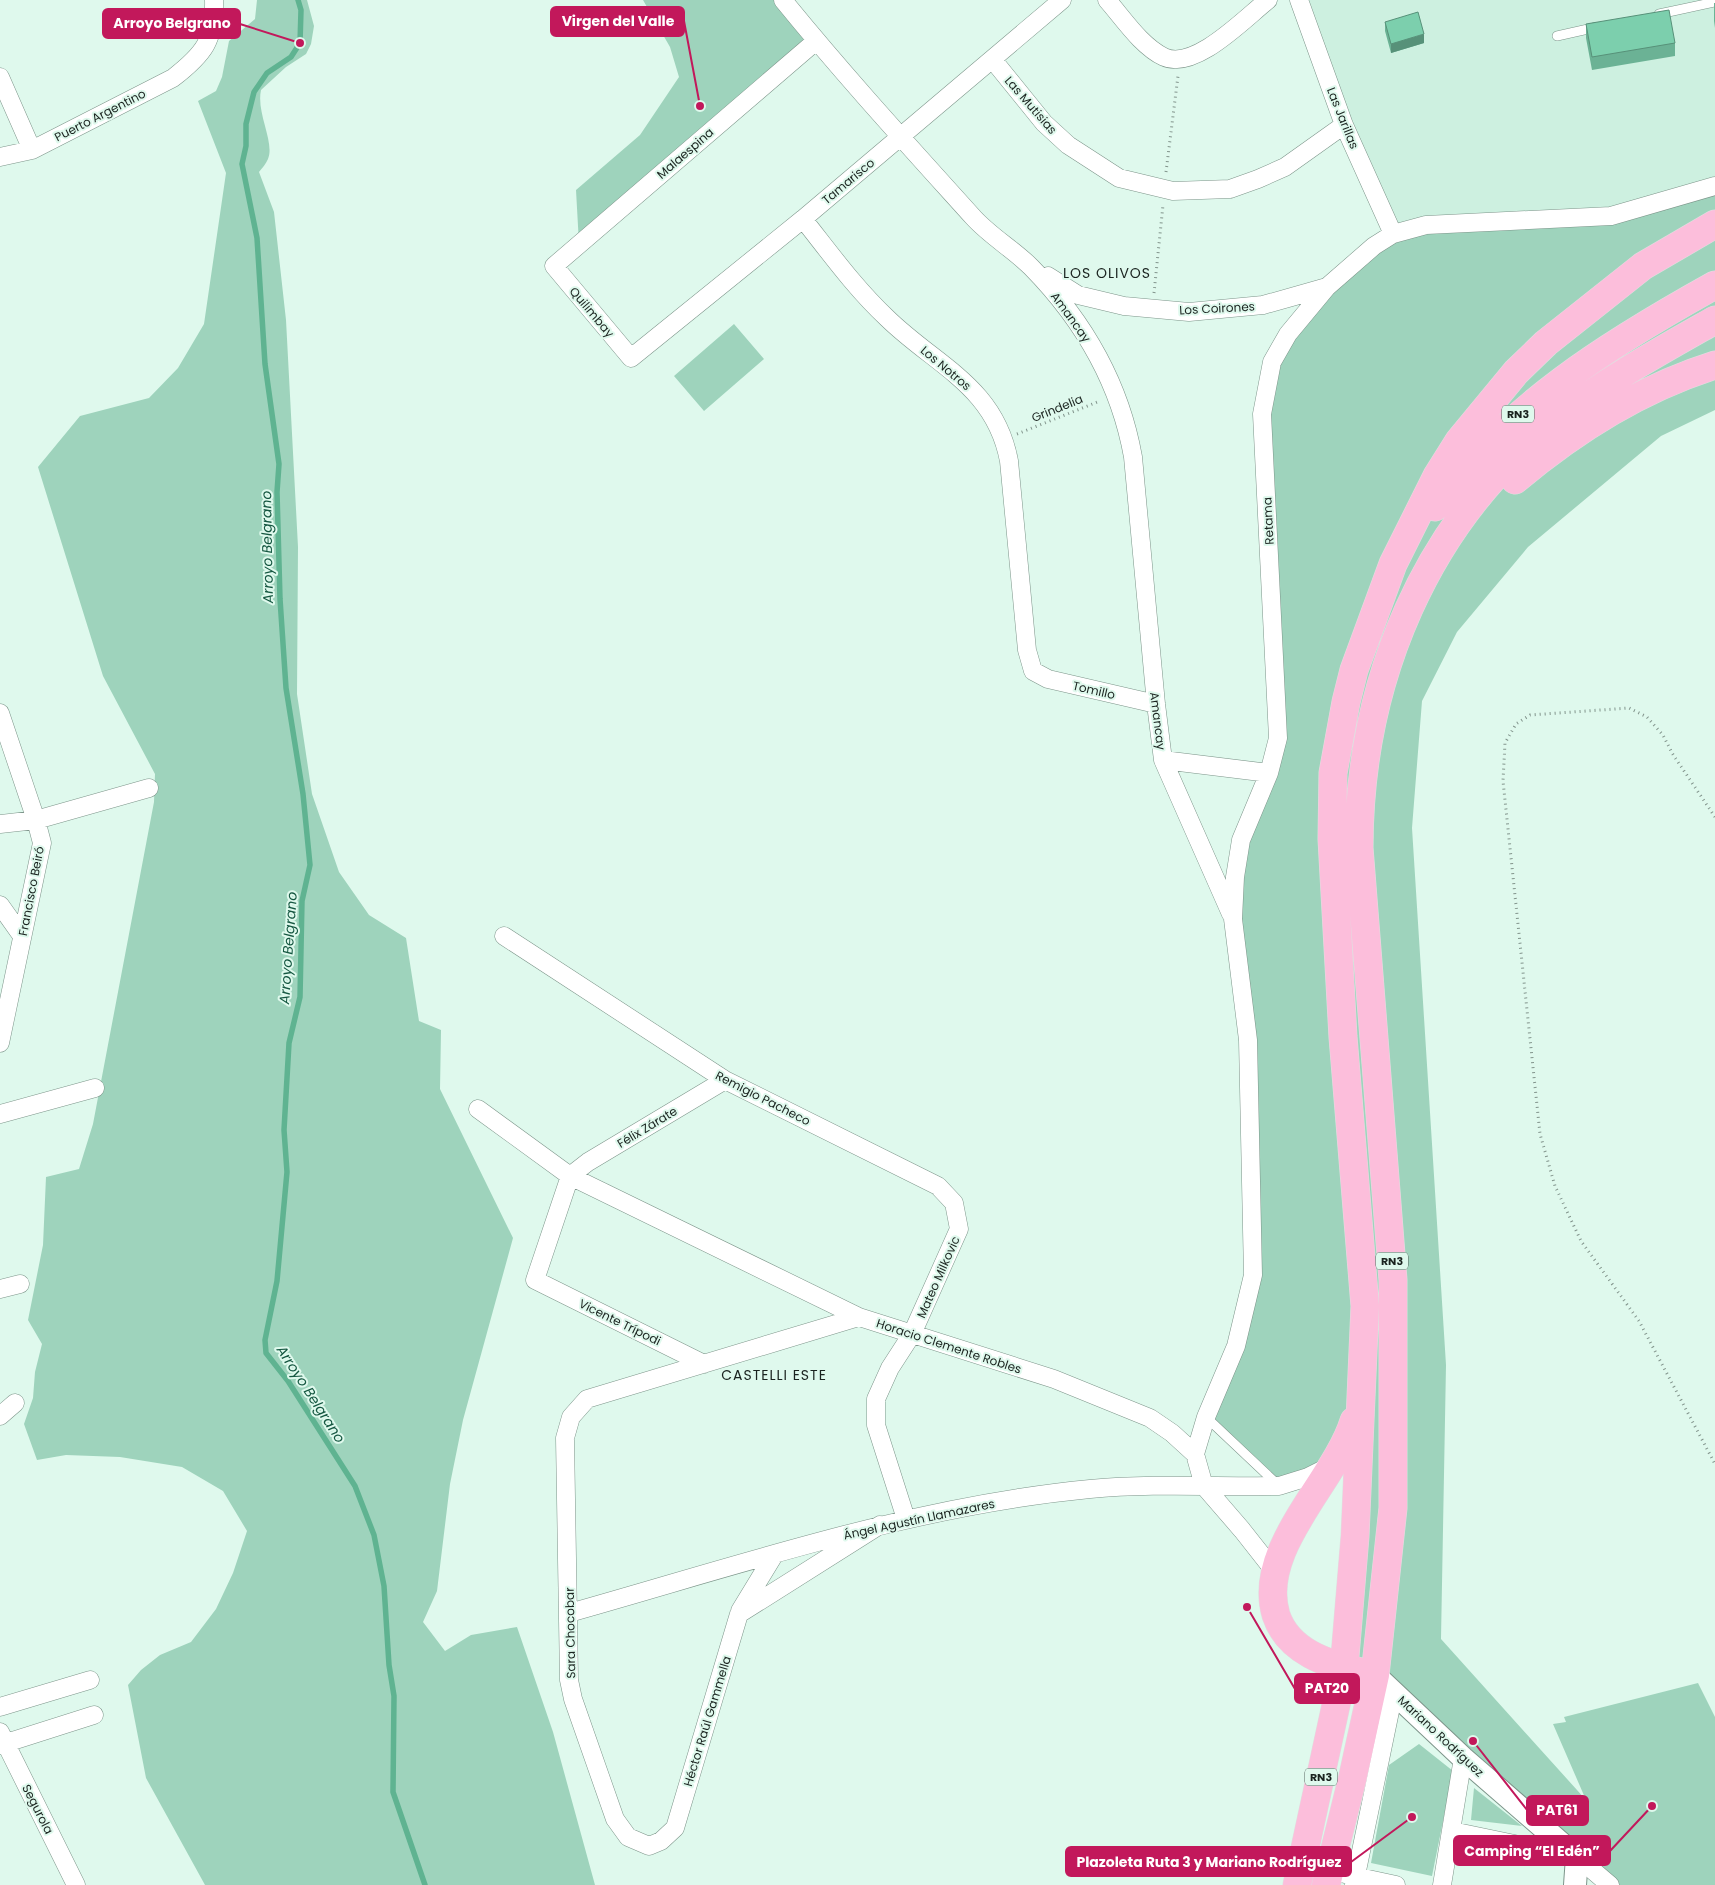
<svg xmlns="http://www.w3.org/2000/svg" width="1715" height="1885" font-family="Poppins,sans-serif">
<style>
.built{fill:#cdf0e0}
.green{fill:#9ed3bc}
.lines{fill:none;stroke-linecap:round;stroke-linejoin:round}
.stream{stroke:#5fb391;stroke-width:5.5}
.service-casing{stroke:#7d958a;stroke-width:10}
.minor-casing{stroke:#7d958a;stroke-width:19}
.tertiary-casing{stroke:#7d958a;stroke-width:24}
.trunk-casing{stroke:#dfe0e0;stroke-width:29}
.path{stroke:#82948c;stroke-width:3;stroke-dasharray:1 4;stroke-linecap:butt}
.service{stroke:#fff;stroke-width:9}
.minor{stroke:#fff;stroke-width:18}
.tertiary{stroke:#fff;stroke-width:22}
.trunk{stroke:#fcbedb;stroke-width:28}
.wall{fill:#6bb295}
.shaded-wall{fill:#579179}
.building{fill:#7ccfad;stroke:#579179}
.labels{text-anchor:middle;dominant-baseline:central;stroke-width:4;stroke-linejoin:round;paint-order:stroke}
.shield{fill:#dff9ed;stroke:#55635d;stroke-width:1}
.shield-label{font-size:11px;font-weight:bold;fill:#1a231f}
.street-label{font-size:12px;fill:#1a231f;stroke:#dff9ed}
.neighbourhood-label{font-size:14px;letter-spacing:1px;fill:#1a231f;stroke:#dff9ed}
.water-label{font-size:14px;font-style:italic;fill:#155741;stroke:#dff9ed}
.leader{fill:none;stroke:#c2185b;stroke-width:2}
.callout-dot{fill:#c2185b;stroke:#dff9ed;stroke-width:2}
.callout{fill:#c2185b;stroke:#c2185b;stroke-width:2}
.callout-label{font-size:14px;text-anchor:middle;font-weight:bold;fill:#fff}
</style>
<rect width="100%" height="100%" fill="#dff9ed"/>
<path class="built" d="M1299 0H1715V186L1662 202 1393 234Z"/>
<path class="green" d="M257 0H307L314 26 311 44 306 54 286 67 261 90C256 113 275 142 268 159 266 164 262 168 259 172L274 212 286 320 298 547 297 694 312 794 339 872 369 915 406 938 419 1021 441 1030 440 1089 513 1238 463 1420 450 1484 437 1591 423 1622 445 1651 471 1635 517 1627 553 1732 595 1885H205L146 1778 128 1685 141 1670 160 1655 191 1642 216 1609 233 1573 247 1531 223 1491 182 1467 120 1457 66 1455 37 1460 24 1424 33 1398 35 1372 42 1344 28 1320 43 1245 46 1177 79 1169 93 1124 154 802 155 774 103 676 38 467 80 416 149 398 178 368 204 324 226 173 198 101 216 91 222 77 229 41 255 19Z
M643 0H783L816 41 579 244 576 190 640 135 679 77 670 47Z
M1715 186V410L1661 436 1528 547 1457 632 1422 701 1412 828 1446 1365 1441 1639 1586 1800 1553 1724 1566 1722 1564 1717 1698 1683 1715 1717V1885H1610L1344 1668 1361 1400 1335 1464 1279 1486 1206 1417 1253 1275 1235 877 1276 753 1262 414 1288 334 1393 234 1611 216Z
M734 324 764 359 704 411 674 376Z
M1419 1744 1453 1771 1432 1876 1371 1863 1389 1765Z
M1474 1788 1522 1826 1471 1820Z"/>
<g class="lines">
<path class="stream" d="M298 0 301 10 300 43 291 57 267 73 254 92 246 124V146L242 164 257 238 265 364 279 464 277 492 280 599 286 688 303 794 310 865 302 901 300 997 289 1043 284 1130 287 1172 277 1281 265 1340 266 1353 288 1381 355 1486 374 1535 384 1586 389 1665 394 1696 393 1792 425 1885"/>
<defs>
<path id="service" d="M1659 14 1715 2
M1557 36 1597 27
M1206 1417 1277 1484"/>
<path id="minor" d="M783 0C844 75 909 146 973 217 990 236 1013 249 1031 267 1083 320 1120 384 1133 457L1156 704 1163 760 1231 914
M1107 0C1123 18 1141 46 1164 57 1195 71 1245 18 1268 0
M1299 0 1344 125 1393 234
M816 41 554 266 631 358 803 219 1062 0
M993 60 1044 123 1068 145 1119 178 1173 191 1230 189 1258 179 1285 167 1344 125
M0 77 32 150
M0 157 32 150 173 78C204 54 215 40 214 0
M803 219C830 253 855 288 887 318 936 366 995 386 1009 461L1027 650 1033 671 1048 679 1156 704
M1048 276 1078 295 1124 306 1189 312 1263 305 1327 287 1374 246 1393 234 1426 225 1611 216 1715 186
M0 713 36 820 42 843 0 1043
M1163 760 1269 773
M0 824 36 820 149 788
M0 905 22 936
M504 936 725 1080 938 1186 954 1203 959 1229 912 1334 890 1368 876 1399V1425L906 1519
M478 1109 570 1176 859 1317 1054 1379 1150 1418 1172 1433 1195 1454 1204 1486 1242 1530 1275 1572
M0 1114 95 1088
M570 1176 535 1280 704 1364
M570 1176 588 1162 725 1080
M0 1289 20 1284
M859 1317 587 1399 571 1417 565 1438 569 1680 573 1699 615 1819 628 1837 649 1846 661 1841 675 1828 739 1614 880 1525
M0 1416 15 1403
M1195 1454 1206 1417 1236 1346 1253 1275 1248 1040 1233 919 1235 877 1241 840 1269 773 1278 738 1262 414 1272 362 1288 334 1327 287
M740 1611 774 1555
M569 1613C740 1565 912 1506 1090 1489 1153 1483 1216 1487 1279 1486L1308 1477 1330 1466
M0 1707 90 1680
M0 1732 76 1885
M0 1745 94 1715
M1452 1831 1577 1857 1610 1885
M1345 1874 1396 1885
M1354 1885 1394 1692
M1442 1885 1463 1758"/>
<path id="tertiary" d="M1375 1675 1463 1758 1577 1857 1575 1885"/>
<path id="trunk" d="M1515 480C1573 431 1642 388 1715 365
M1435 507C1509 406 1607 345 1715 285
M1354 1421C1335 1482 1256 1548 1276 1615 1288 1652 1328 1664 1361 1672
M1297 1885 1344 1668 1355 1536 1361 1397 1365 1306 1343 1037 1332 839 1333 773 1346 702 1354 670 1393 564 1437 476 1459 441 1516 372 1546 343 1643 266 1715 224
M1326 1885 1352 1780 1375 1675 1393 1508V1280L1359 848C1359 682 1425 521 1558 418 1607 380 1662 350 1715 320"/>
</defs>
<use href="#service" class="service-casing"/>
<use href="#minor" class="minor-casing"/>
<use href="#tertiary" class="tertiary-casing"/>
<use href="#trunk" class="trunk-casing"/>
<path class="path" d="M1166 172 1178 76
M1154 293 1163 205
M1017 434 1100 401
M1715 817 1672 753 1663 735 1647 717 1629 708 1530 715 1516 724 1505 743 1503 781 1540 1134 1555 1186 1581 1241 1639 1321 1715 1464"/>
<use href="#service" class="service"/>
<use href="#minor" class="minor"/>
<use href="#tertiary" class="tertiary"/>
<use href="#trunk" class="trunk"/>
</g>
<path class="wall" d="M1714 3H1715V28L1714 21Z
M1385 22 1424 43 1391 53 1385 31Z
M1586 24 1675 43V56L1592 70 1586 38Z"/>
<path class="shaded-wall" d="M1424 34V43L1391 53V44Z"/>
<path class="building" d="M1669 10 1675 43 1592 57 1586 24Z
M1418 12 1424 34 1391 44 1385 22Z"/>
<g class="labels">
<g class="shield">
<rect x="1502" y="405.5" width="32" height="17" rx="4"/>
<rect x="1376" y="1252.5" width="32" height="17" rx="4"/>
<rect x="1305" y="1768.5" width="32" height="17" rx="4"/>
</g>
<g class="shield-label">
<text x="1518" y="414">RN3</text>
<text x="1392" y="1261">RN3</text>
<text x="1321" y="1777">RN3</text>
</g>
<g class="street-label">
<text transform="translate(1031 105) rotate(49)">Las Mutisias</text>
<text transform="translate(100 115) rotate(-27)">Puerto Argentino</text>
<text transform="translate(1343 118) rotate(68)">Las Jarillas</text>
<text transform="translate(685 153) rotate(-41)">Malaespina</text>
<text transform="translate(848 181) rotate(-40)">Tamarisco</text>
<text transform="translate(1217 308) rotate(-3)">Los Coirones</text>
<text transform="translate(592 312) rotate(50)">Quilimbay</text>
<text transform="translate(1071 317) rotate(54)">Amancay</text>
<text transform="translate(946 368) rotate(40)">Los Notros</text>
<text transform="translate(1057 408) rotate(-22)">Grindelia</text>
<text transform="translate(1268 521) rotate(-93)">Retama</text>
<text transform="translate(1094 690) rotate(13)">Tomillo</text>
<text transform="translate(1158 721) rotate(83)">Amancay</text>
<text transform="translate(31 891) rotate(-79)">Francisco Beiró</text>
<text transform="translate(763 1098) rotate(27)">Remigio Pacheco</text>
<text transform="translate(647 1127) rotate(-31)">Félix Zárate</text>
<text transform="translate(938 1277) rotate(-66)">Mateo Milkovic</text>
<text transform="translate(620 1322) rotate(26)">Vicente Trípodi</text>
<text transform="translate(949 1346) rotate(18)">Horacio Clemente Robles</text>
<text transform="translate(919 1519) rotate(-12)">Ángel Agustín Llamazares</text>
<text transform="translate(570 1633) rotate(-91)">Sara Chocobar</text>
<text transform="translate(707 1721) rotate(-73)">Héctor Raúl Gammella</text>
<text transform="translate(1441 1736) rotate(43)">Mariano Rodríguez</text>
<text transform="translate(38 1809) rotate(63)">Segurola</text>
</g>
<g class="neighbourhood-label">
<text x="1107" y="273">LOS OLIVOS</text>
<text x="774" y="1375">CASTELLI ESTE</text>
</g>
<g class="water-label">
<text transform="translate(267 547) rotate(-91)">Arroyo Belgrano</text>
<text transform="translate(288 948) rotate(-86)">Arroyo Belgrano</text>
<text transform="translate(311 1394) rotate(57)">Arroyo Belgrano</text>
</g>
</g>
<path class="leader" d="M700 106L684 21M300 43L240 24M1247 1607L1295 1689M1473 1741L1527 1810M1652 1806L1610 1851M1412 1817L1351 1862"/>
<g class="callout-dot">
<circle cx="700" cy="106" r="5"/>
<circle cx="300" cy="43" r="5"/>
<circle cx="1247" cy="1607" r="5"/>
<circle cx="1473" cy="1741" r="5"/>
<circle cx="1652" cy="1806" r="5"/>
<circle cx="1412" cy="1817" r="5"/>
</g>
<g class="callout">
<rect x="551" y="7" width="133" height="29" rx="5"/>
<rect x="103" y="9" width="137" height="29" rx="5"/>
<rect x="1295" y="1674" width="64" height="29" rx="5"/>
<rect x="1527" y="1796" width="61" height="29" rx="5"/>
<rect x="1454" y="1836" width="156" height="29" rx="5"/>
<rect x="1066" y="1847" width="285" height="29" rx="5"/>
</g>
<g class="callout-label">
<text x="618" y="26">Virgen del Valle</text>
<text x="172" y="28">Arroyo Belgrano</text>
<text x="1327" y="1693">PAT20</text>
<text x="1557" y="1815">PAT61</text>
<text x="1532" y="1856">Camping “El Edén”</text>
<text x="1209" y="1867">Plazoleta Ruta 3 y Mariano Rodríguez</text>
</g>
</svg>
